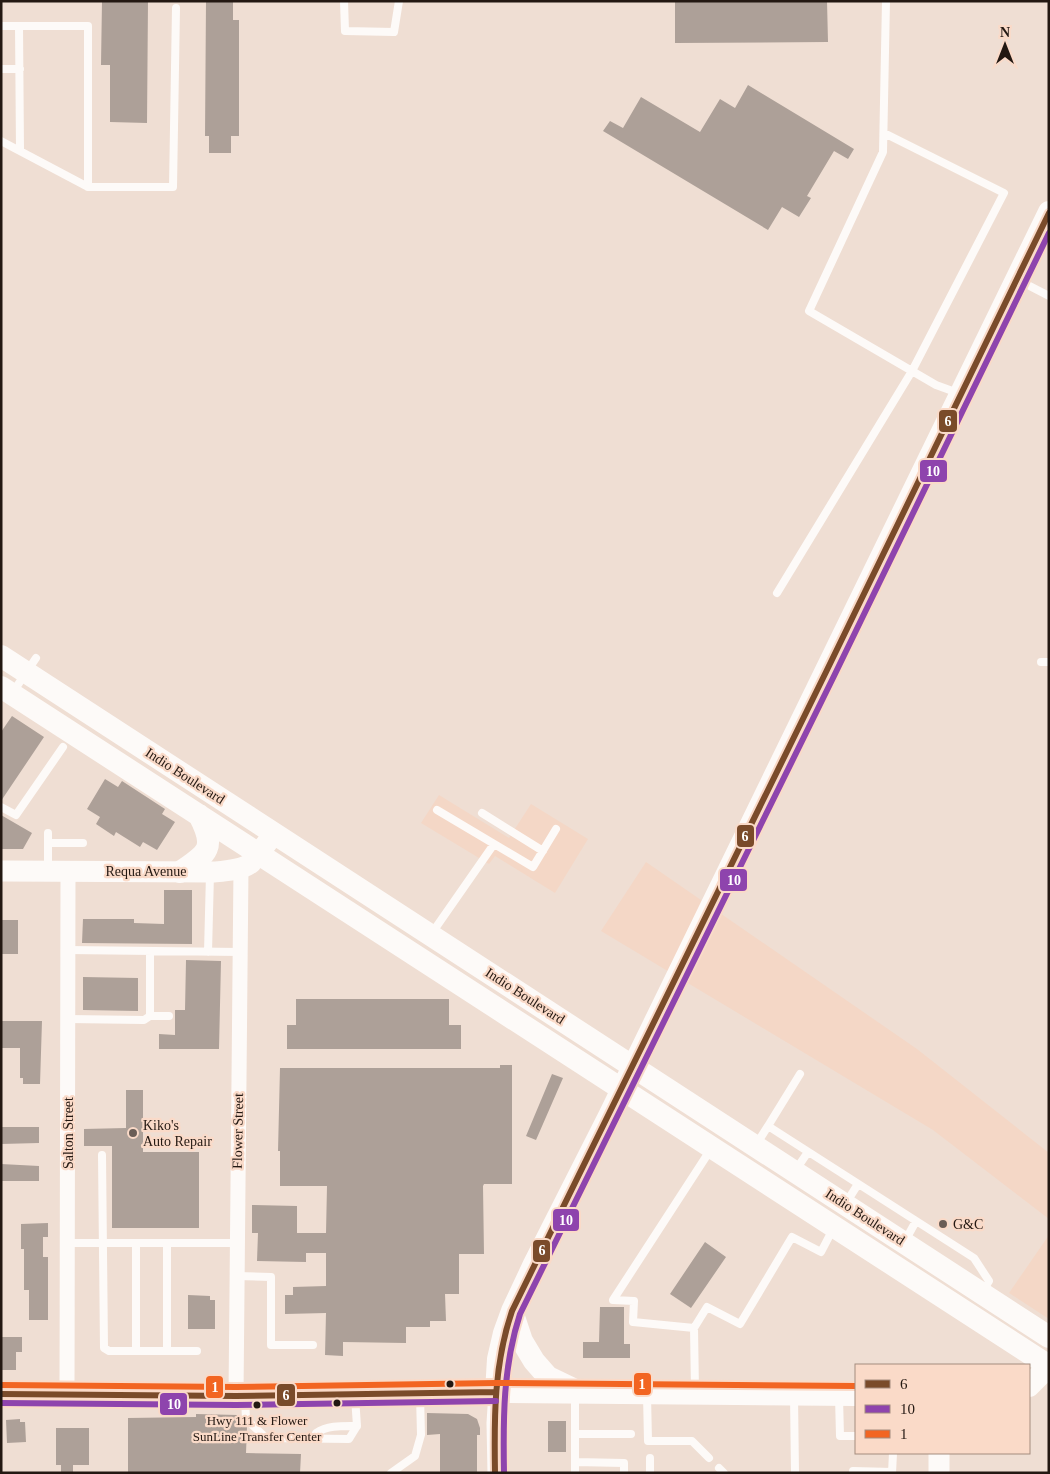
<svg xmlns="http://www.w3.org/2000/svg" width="1050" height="1474" font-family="'Times New Roman',serif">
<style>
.built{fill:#f4d7c6}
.building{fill:#ada098}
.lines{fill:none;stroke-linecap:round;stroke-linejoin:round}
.lane{stroke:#fdfaf8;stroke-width:8}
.street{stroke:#fdfaf8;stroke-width:15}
.secondary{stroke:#fdfaf8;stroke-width:21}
.primary{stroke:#fdfaf8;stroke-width:22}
.bus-1-casing{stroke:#fadac8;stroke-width:10}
.bus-2-casing{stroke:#fadac8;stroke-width:10}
.bus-3-casing{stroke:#fadac8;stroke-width:10}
.bus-1{stroke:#7a4b2a;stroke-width:6}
.bus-2{stroke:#8e44ad;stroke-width:6}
.bus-3{stroke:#f26522;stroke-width:6}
.poi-dot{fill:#6a5d56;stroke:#fadac8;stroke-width:2}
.bus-dot{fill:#231812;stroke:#fadac8;stroke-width:2}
.labels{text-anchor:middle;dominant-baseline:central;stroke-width:4.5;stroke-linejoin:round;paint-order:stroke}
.bus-label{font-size:13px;fill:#231812;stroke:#fadac8}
.street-label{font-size:14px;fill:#231812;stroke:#fadac8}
.poi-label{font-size:14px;fill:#231812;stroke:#fadac8;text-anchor:start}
.line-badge{stroke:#fadac8;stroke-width:2}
.badge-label{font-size:14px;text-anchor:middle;font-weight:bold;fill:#fff}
</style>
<rect width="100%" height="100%" fill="#efded3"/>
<path class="built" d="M439 795 509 838 531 804 588 839 555 893 495 856 489 864 421 823Z
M646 862 917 1049 1049 1153V1219L933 1130 601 931Z
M1049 1235V1319L1009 1293Z"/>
<path class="building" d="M102 1H148L147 123 110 122V65H101Z
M206 1H233V20H239V136H231V153H209V136H205Z
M675 1H827L828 42 675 43Z
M748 85 854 149 848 159 834 151 807 196 811 198 799 217 782 207 768 230 603 131 610 121 623 128 641 97 700 132 720 99 735 108Z
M12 716 44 737 1 801V732Z
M105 779 118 787 122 781 165 809 162 814 175 822 157 850 143 842 140 847 116 832 114 836 96 824 100 817 87 809Z
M1 815 32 833 23 849H1Z
M164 890H192V944L82 943 83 919H134V923L164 924Z
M1 920H18V954H1Z
M186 960 221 961 219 1049H159V1034L175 1035V1010H185Z
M83 977 138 978V1011L83 1010Z
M296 999H449V1025H461V1049H287V1025H296Z
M1 1021H42L40 1084H23V1078H20V1048H1Z
M500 1065H512V1184H484L483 1186 484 1254H459V1294H445L446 1321H430V1327H406V1343L343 1342V1356L325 1355 326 1313 285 1314V1295H293V1287L326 1286V1253H306V1262L257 1261 258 1233H252V1205L297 1206V1233H326L327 1186H280V1151H278L280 1068H500Z
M552 1074 563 1078 536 1140 526 1136Z
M126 1090H143V1152H199V1228H112V1146H84V1129L126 1128Z
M1 1127H39V1143L1 1144Z
M1 1164 39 1166V1181H1Z
M48 1223V1237H43V1257H48V1320H29V1290H24V1249H21V1224Z
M705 1242 726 1257 691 1308 670 1294Z
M188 1295 210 1296V1300H215V1329H188Z
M600 1307H624V1344H630V1358H583V1342H599Z
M1 1337H22V1352H16V1370H1Z
M427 1413 468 1414 477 1419 480 1428V1435H477V1473H440V1434L427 1435Z
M196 1414 237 1415V1424H243L247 1427 246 1453 301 1454 300 1473H128V1418L196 1417Z
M20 1419V1422H25L26 1442 7 1443 6 1420Z
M548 1421H566V1452H548Z
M56 1428H89V1465H73V1473H61V1465H56Z"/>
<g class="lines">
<path class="lane" d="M344 1 345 31 394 32 399 1
M886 1 883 152 809 311 936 385 958 393
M1 26H88V187L1 141
M19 26 20 150
M1 69H20
M88 187H173L176 8
M1018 280 1049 296
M777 593 912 371 1004 193 884 133
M1041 662H1049
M13 692 36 658
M1 807 16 815 63 747
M437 810 533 867 556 829
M482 813 543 851
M48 833V869
M48 843H83
M432 933 494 844
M68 950 240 952
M150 951V1016
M208 952 210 874
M68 1019 144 1020 150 1016H169
M768 1126 800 1074
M756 1145 768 1126 974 1258 989 1281 983 1291
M102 1155 104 1348 109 1351H197
M795 1171 808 1152
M846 1203 858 1184
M905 1241 916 1221
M68 1243H237
M136 1243V1351
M237 1276 271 1277V1345H313
M694 1328 707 1307 740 1324 792 1237 821 1252 833 1229
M167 1351V1243
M695 1391 694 1328 633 1322 634 1301 613 1300 711 1149
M575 1394V1473
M647 1395 648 1441H692L709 1458
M794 1396 795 1473
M839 1397 840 1436H856
M245 1398 246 1419 266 1438 349 1439 357 1426 355 1397
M575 1434H631
M316 1438V1433C328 1425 343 1426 357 1426
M650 1458V1473
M575 1462 624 1463V1473
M719 1468 724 1473
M853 1471 892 1472
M391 1473 415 1456 421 1435 420 1395
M892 1473 893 1453"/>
<path class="street" d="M67 1395 68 871
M236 1396 241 867
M495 1473 494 1423 496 1392"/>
<path class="secondary" d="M1 871 214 872C226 871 242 870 251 863L274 834
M939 1473V1453"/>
<path class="primary" d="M1 656 1049 1337
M1 687 1049 1366
M180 872C209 853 216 848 199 815
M512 1311 522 1341 534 1361 548 1377 575 1390
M1029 1386 1049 1366
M496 1392 498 1359 504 1333 512 1311 534 1264 609 1116 1049 212
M1 1394 236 1396 496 1392 856 1395"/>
<defs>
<path id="bus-1" d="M1 1394 236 1396 496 1392
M495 1473C494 1417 494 1364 512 1311L826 672 1049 213"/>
<path id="bus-2" d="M1 1403 236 1405 496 1401
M504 1473C503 1419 503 1366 520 1314L834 676 1049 233"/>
<path id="bus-3" d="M1 1385 236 1387 496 1383 856 1386"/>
</defs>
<use href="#bus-1" class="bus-1-casing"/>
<use href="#bus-2" class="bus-2-casing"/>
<use href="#bus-3" class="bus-3-casing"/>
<use href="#bus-1" class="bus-1"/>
<use href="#bus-2" class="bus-2"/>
<use href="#bus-3" class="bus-3"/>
</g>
<g class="poi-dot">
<circle cx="133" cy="1133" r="5"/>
<circle cx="943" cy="1224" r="5"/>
</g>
<g class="bus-dot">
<circle cx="450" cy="1384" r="4.5"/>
<circle cx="337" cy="1403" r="4.5"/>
<circle cx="257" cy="1405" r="4.5"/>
</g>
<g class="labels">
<g class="bus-label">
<text x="257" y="1420">Hwy 111 &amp; Flower<tspan x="257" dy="16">SunLine Transfer Center</tspan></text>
</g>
<g class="street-label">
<text transform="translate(185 776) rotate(33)">Indio Boulevard</text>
<text x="146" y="871">Requa Avenue</text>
<text transform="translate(525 996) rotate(33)">Indio Boulevard</text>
<text transform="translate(238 1131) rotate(-89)">Flower Street</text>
<text transform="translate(68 1133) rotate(-90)">Salton Street</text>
<text transform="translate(865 1217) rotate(33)">Indio Boulevard</text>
</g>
<g class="poi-label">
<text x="143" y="1125">Kiko's<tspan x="143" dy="16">Auto Repair</tspan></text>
<text x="953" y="1224">G&amp;C</text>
</g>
</g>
<g class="line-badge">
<rect x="938" y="409" width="20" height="24" rx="5" fill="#7a4b2a"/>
<rect x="919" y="459" width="29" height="24" rx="5" fill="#8e44ad"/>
<rect x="736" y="824" width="19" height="24" rx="5" fill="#7a4b2a"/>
<rect x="719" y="868" width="29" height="24" rx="5" fill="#8e44ad"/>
<rect x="552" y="1208" width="28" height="24" rx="5" fill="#8e44ad"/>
<rect x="532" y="1239" width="19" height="24" rx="5" fill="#7a4b2a"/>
<rect x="633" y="1372" width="19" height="24" rx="5" fill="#f26522"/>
<rect x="205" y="1375" width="19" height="24" rx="5" fill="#f26522"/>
<rect x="276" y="1383" width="20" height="24" rx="5" fill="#7a4b2a"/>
<rect x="159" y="1392" width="29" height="24" rx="5" fill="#8e44ad"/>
</g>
<g class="badge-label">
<text x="948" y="426">6</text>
<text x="933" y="476">10</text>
<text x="745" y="841">6</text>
<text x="734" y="885">10</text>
<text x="566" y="1225">10</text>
<text x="542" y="1255">6</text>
<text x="642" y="1389">1</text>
<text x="215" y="1392">1</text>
<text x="286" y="1400">6</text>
<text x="174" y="1409">10</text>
</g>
<rect width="1050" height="1474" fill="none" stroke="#231812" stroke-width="5"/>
<rect x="855" y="1364" width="175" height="90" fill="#fadac8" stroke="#a48c7f"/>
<rect x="865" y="1380" width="25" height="8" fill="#7a4b2a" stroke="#a48c7f"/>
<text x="900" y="1389" font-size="15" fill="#231812">6</text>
<rect x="865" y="1405" width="25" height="8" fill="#8e44ad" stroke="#a48c7f"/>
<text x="900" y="1414" font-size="15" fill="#231812">10</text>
<rect x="865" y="1430" width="25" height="8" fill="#f26522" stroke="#a48c7f"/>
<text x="900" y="1439" font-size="15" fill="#231812">1</text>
<g transform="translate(1005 45)" stroke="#fadac8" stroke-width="4" paint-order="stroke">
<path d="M0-4L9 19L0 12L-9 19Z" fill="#231812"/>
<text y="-8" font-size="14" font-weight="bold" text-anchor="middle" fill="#231812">N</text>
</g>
</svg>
